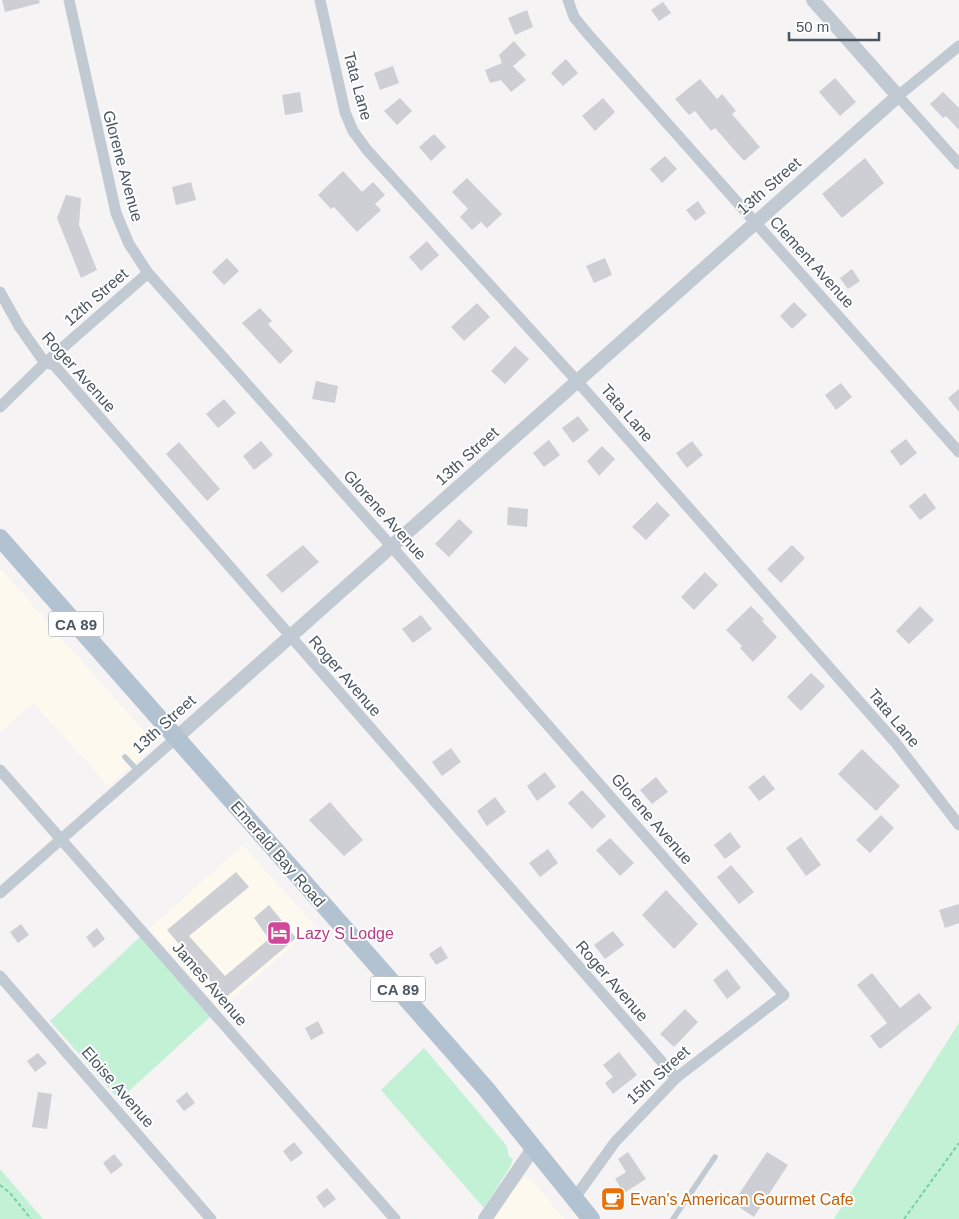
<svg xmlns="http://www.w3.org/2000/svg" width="959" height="1219" font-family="Helvetica,sans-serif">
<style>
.commercial{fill:#fdf9ef}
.green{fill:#c3f1d5}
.building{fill:#cdcfd5}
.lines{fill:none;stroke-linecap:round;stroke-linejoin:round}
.path{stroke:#7ad0a6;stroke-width:2;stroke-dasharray:4 2.5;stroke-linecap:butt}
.service{stroke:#c1cad2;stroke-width:5.5}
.minor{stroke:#c1cad2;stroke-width:11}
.tertiary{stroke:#c1cad2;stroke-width:14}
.primary{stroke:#b3c2d1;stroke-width:18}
.labels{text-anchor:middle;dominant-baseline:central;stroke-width:4;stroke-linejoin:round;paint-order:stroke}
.shield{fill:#fff;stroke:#808990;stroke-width:1}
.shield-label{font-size:15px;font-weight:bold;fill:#4a5661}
.street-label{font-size:16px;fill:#4a5661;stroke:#fff}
.hotel-label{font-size:16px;fill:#b23c85;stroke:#fff;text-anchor:start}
.food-label{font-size:16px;fill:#c56008;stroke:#fff;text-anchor:start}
</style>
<rect width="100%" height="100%" fill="#f5f3f3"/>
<path class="commercial" d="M0 568 148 736 147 745 149 750 109 786 33 703 0 732Z
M243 845 315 926 220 1009 149 929Z
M526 1176 528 1179 532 1180 564 1219H494L518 1183Z"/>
<path class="green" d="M140 937 210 1017 119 1100 50 1021Z
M959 1023V1219H834Z
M424 1048 507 1146 509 1157 513 1159 510 1167 484 1208 381 1090Z
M0 1169 43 1219H0Z"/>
<path class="building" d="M2 0H39L40 3 5 12Z
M663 2 671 13 659 21 651 10Z
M527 10 533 27 515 35 508 18Z
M514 41 526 55 513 66 526 80 511 92 501 80 490 83 485 70 502 63 499 55Z
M566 59 578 73 563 86 551 73Z
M393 66 399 83 380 90 374 73Z
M835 78 856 102 840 116 819 92Z
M700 79 717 99 722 94 736 111 732 114 760 147 744 161 715 128 711 131 695 111 689 115 675 99Z
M300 92 303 112 285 115 282 95Z
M943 92 959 108V130L946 116 943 118 930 104Z
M400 98 412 111 397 125 384 111Z
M603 98 615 112 595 131 582 116Z
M434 134 446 147 431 161 419 147Z
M665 156 677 169 662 183 650 169Z
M865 158 884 183 842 218 822 194Z
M343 171 362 192 373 182 385 195 375 204 381 210 357 232 334 207 331 209 318 195Z
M467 178 502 214 487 228 481 222 472 230 460 217 468 209 452 192Z
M191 182 196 200 176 205 172 187Z
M66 195 81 198 79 225 97 270 81 278 57 218Z
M698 201 706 213 695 221 686 210Z
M427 241 439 255 421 271 409 257Z
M227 258 239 271 224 285 212 272Z
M605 258 612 275 594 283 586 266Z
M852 269 860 281 848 289 840 278Z
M794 302 807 315 792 329 780 316Z
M477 303 490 317 464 341 451 327Z
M260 308 272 321 268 324 293 351 280 364 242 323Z
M515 346 529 359 505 384 491 371Z
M316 381 338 386 335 403 312 399Z
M841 383 852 397 836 410 825 395Z
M959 389V412L948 398Z
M224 399 236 413 218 428 206 414Z
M578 416 589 430 573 443 562 428Z
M906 439 917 453 901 466 890 451Z
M549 440 560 455 544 467 533 453Z
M261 441 273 455 254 470 243 456Z
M692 441 703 455 687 468 676 453Z
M179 442 220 489 207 501 166 454Z
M602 446 615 459 599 476 587 461Z
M925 493 936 508 920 520 909 506Z
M657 502 670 515 646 540 632 527Z
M508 507 528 509 527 527 507 525Z
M459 519 473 532 449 557 435 544Z
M303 545 319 562 282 593 266 575Z
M792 545 805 558 781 583 767 569Z
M705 572 718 585 694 610 681 597Z
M751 606 764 619 762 621 777 637 753 662 740 648 742 646 726 630Z
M920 606 934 620 909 644 896 631Z
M421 615 432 629 413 643 402 629Z
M811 673 825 686 801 711 787 697Z
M451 748 461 762 442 776 432 762Z
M862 749 900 786 876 811 838 774Z
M545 772 556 787 537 801 527 786Z
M764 775 775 789 759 801 748 787Z
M656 777 668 792 652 804 640 790Z
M582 790 606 816 592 829 568 803Z
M495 797 506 812 487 826 477 811Z
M330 802 363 840 344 856 309 820Z
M881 815 894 828 870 853 856 840Z
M730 832 741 847 725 859 714 845Z
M801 837 821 865 806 876 786 848Z
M610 838 634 863 620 876 596 850Z
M548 849 558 863 540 877 529 863Z
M731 865 754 892 739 904 717 877Z
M236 872 249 887 189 936 225 976 269 939 254 918 269 905 296 938 225 998 167 930Z
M666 890 698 924 674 949 642 915Z
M959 904V923L945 928 939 910Z
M21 924 29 935 18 943 10 932Z
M97 928 105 939 94 948 86 937Z
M613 931 624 945 605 959 594 945Z
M441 946 448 958 436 965 429 954Z
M727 969 741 988 727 999 713 980Z
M872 973 900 1008 919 993 932 1008 880 1049 870 1036 887 1023 857 985Z
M685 1009 698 1022 674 1047 660 1034Z
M318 1021 324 1033 311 1040 305 1028Z
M619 1052 637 1075 613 1094 605 1083 613 1077 603 1065Z
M38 1053 47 1063 35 1072 27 1061Z
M38 1092 52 1094 47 1129 32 1127Z
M187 1092 195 1103 184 1111 176 1101Z
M294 1142 303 1153 291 1162 283 1151Z
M628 1152 646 1179 624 1193 615 1179 626 1172 618 1159Z
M767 1152 788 1165 754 1217 733 1203Z
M114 1154 123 1165 111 1174 103 1163Z
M327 1188 336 1199 324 1208 316 1197Z"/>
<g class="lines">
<path class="path" d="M0 1185 10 1193 31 1219
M904 1219 959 1143"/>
<path class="service" d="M125 757 138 771
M673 1219 715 1157"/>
<path class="minor" d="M69 0 116 213 129 244 148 273 392 547 784 995 676 1078 615 1142 574 1199
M320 0 345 112 353 131 367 150 577 381 895 742 959 825
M568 0 574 17 587 33 959 452
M959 46 898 96 959 164
M0 292 19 326 45 363 54 365 676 1078
M0 407 45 363 148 273
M0 770 395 1219
M0 893 176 738
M0 976 211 1219"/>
<path class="tertiary" d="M176 738 898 96 813 0
M485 1219 534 1147"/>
<path class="primary" d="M0 538 487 1090 591 1219"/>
</g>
<defs>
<symbol id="hotel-square" viewBox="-11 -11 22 22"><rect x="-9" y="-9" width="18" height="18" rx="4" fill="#d1479c" stroke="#fff"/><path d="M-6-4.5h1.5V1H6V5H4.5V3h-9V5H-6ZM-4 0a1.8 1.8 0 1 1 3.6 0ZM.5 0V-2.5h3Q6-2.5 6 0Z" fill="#fff"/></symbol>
<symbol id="cafe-square" viewBox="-11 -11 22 22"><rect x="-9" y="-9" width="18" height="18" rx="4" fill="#e8710a" stroke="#fff"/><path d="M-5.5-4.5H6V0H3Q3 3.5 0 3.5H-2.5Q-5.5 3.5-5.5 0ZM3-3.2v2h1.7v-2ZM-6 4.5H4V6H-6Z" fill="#fff"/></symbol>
</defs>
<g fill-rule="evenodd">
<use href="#hotel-square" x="265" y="919" width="28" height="28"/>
<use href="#cafe-square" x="599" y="1185" width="28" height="28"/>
</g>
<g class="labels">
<g class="shield">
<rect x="48.5" y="611.5" width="55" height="25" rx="4"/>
<rect x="370.5" y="976.5" width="55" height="25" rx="4"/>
</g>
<g class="shield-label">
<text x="76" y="624">CA 89</text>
<text x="398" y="989">CA 89</text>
</g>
<g class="street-label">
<text transform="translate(358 86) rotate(75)">Tata Lane</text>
<text transform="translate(123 166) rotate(75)">Glorene Avenue</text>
<text transform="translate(769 186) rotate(-41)">13th Street</text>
<text transform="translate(812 262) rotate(48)">Clement Avenue</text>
<text transform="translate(96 297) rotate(-41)">12th Street</text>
<text transform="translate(79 372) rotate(48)">Roger Avenue</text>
<text transform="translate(627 413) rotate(49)">Tata Lane</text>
<text transform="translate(467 456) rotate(-42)">13th Street</text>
<text transform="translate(385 515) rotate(48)">Glorene Avenue</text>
<text transform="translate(345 676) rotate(49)">Roger Avenue</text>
<text transform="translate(894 718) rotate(50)">Tata Lane</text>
<text transform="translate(164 724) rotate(-42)">13th Street</text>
<text transform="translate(652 819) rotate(49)">Glorene Avenue</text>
<text transform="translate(278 854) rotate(49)">Emerald Bay Road</text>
<text transform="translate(612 981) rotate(49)">Roger Avenue</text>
<text transform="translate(210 984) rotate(49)">James Avenue</text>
<text transform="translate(658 1075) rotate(-42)">15th Street</text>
<text transform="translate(118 1087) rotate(49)">Eloise Avenue</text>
</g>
<g class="hotel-label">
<text x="296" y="933">Lazy S Lodge</text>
</g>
<g class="food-label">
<text x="630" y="1199">Evan's American Gourmet Cafe</text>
</g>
</g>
<path d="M789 32v8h90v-8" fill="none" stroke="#4a5661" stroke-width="2.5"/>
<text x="796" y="32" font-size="15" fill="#4a5661" stroke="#ffffff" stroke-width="4" paint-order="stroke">50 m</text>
</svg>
